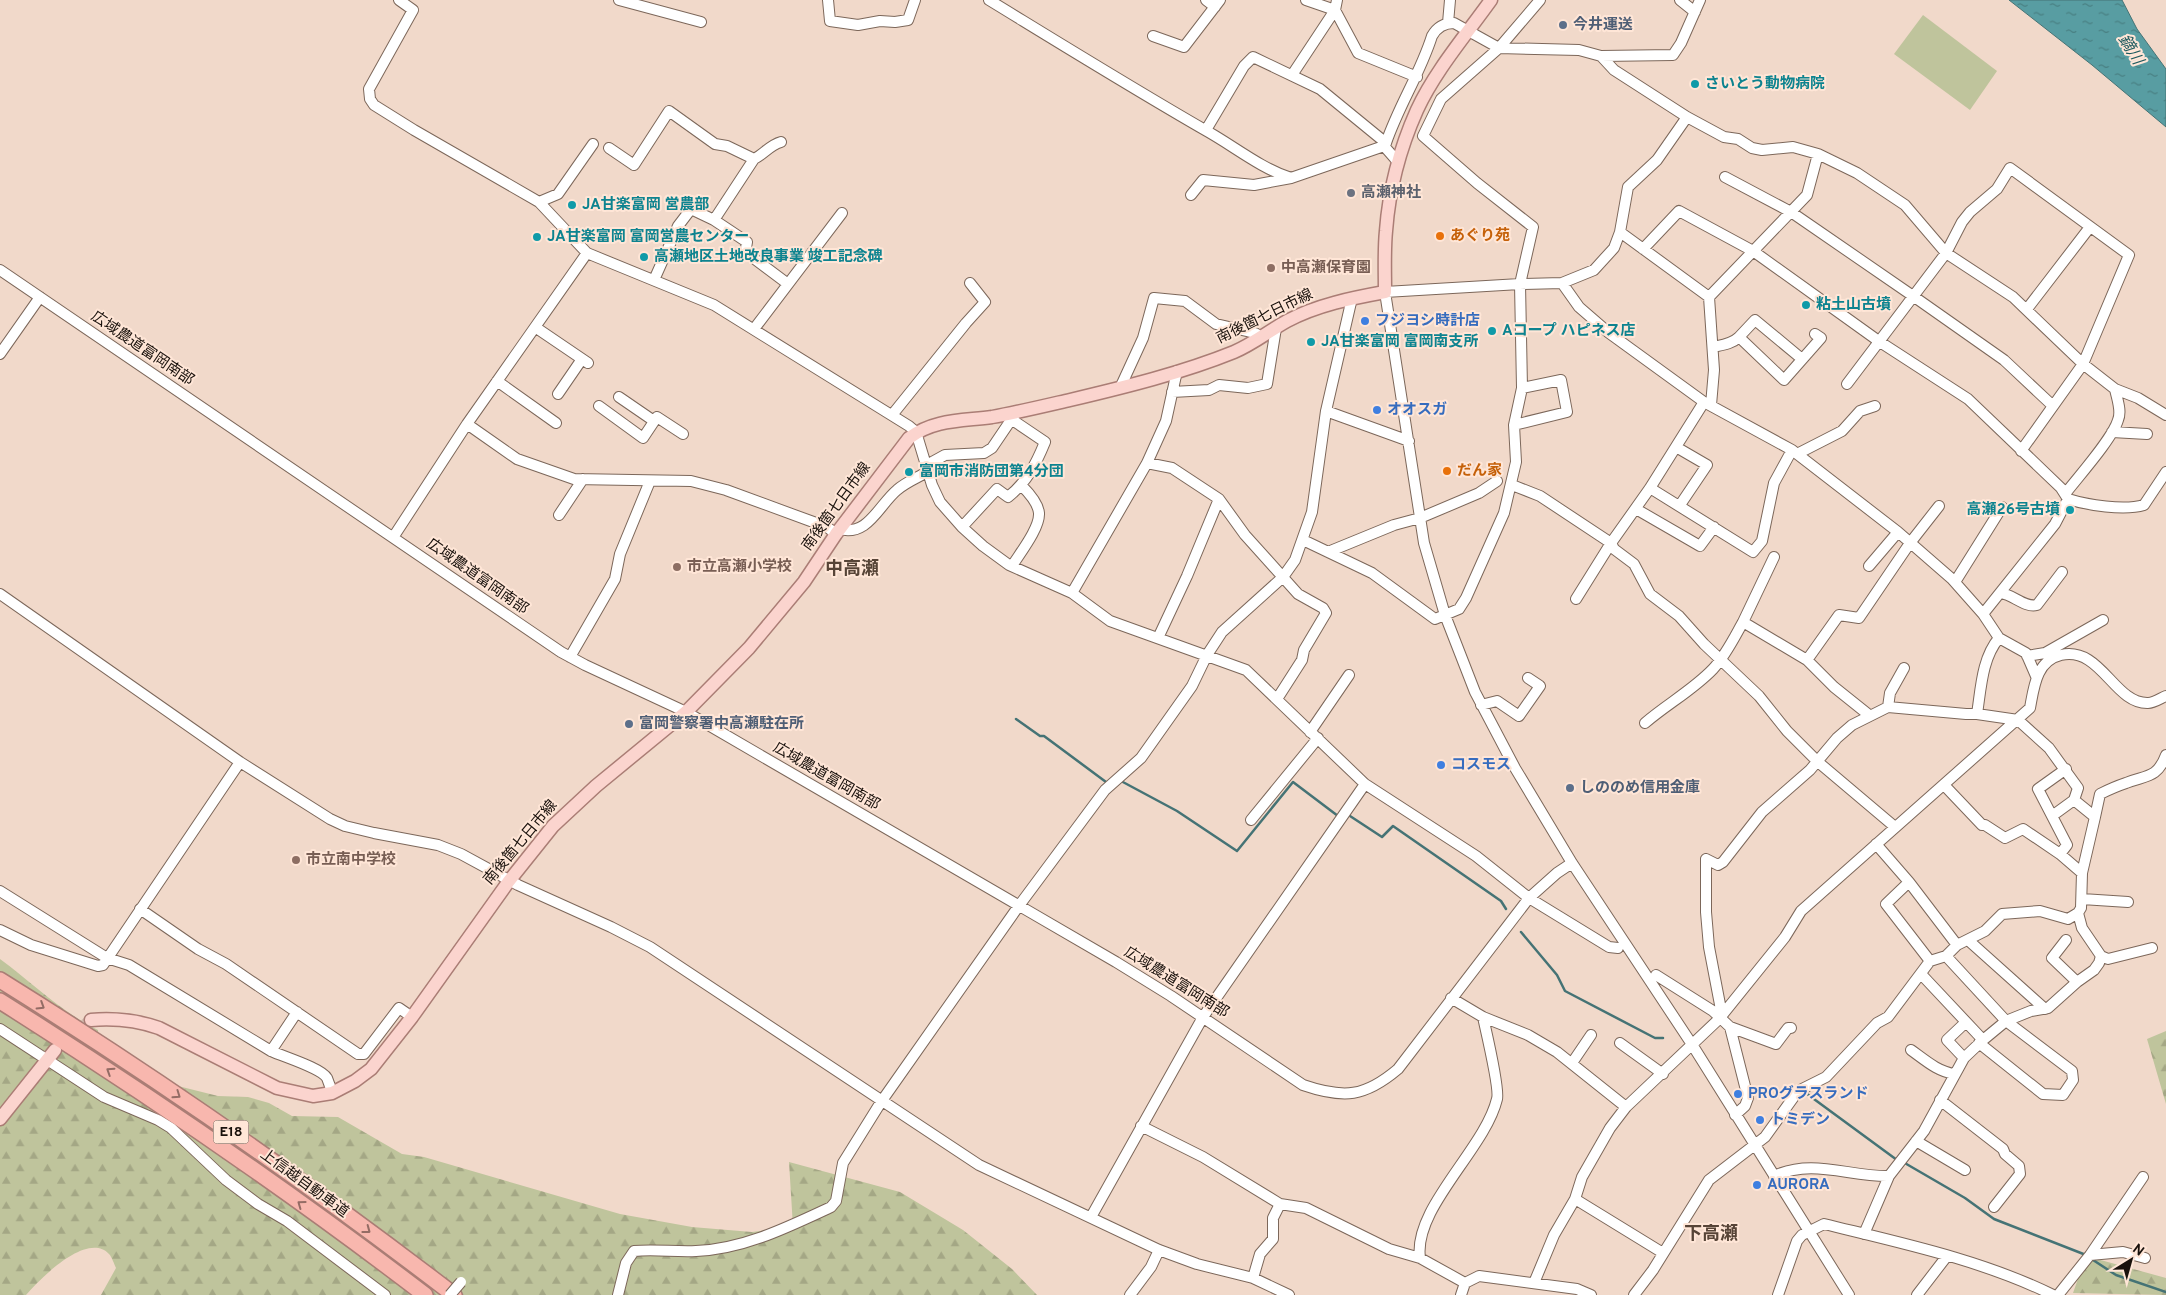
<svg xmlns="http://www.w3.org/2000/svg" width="2166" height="1295" font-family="Overpass,'Noto Sans JP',sans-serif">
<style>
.forest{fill:url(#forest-firs)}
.pitch{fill:#bfc49c}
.water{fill:url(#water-ripples);stroke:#457375}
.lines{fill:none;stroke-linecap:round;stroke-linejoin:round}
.stream{stroke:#457375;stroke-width:2.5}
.major-tunnel{stroke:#d1bbae;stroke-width:12;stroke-dasharray:12 6;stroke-linecap:butt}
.minor-casing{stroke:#7c675a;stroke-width:12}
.major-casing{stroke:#aa7d75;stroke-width:15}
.highway-casing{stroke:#aa7d75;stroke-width:18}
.minor{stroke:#fff;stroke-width:10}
.major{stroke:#fbd4ce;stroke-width:12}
.highway{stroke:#f8b7ae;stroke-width:15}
.minor-bridge-casing{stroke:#7c675a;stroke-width:12;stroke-linecap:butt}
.minor-bridge{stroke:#fff;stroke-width:10}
.oneway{stroke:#946c65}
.service-dot{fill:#5c6f8a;stroke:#ffe6d7;stroke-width:2}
.culture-dot{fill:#0f9aa8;stroke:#ffe6d7;stroke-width:2}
.worship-dot{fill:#6b7280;stroke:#ffe6d7;stroke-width:2}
.food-dot{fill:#e8710a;stroke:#ffe6d7;stroke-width:2}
.education-dot{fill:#8d6e63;stroke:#ffe6d7;stroke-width:2}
.shop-dot{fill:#3f7fe0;stroke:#ffe6d7;stroke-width:2}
.labels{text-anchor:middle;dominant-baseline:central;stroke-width:4;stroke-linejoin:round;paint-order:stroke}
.shield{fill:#ffe6d7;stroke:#5e5149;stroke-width:1}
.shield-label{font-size:14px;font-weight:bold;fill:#19110c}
.service-label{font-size:15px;font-weight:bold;fill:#4e5e75;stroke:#ffe6d7;text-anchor:start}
.culture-label{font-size:15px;font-weight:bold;fill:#0d838f;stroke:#ffe6d7;text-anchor:start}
.worship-label{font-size:15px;font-weight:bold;fill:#5b616d;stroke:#ffe6d7;text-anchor:start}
.food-label{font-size:15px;font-weight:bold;fill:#c56008;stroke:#ffe6d7;text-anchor:start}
.education-label{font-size:15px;font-weight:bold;fill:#785e54;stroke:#ffe6d7;text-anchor:start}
.street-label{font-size:15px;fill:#19110c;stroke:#ffe6d7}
.shop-label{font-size:15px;font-weight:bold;fill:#366cbe;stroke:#ffe6d7;text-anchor:start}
.water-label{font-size:16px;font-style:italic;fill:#1f5a5e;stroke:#ffe6d7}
.quarter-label{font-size:18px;font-weight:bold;fill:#574437;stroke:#ffe6d7}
</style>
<defs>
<pattern id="forest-firs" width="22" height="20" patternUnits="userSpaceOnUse" patternTransform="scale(1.25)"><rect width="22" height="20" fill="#bfc49c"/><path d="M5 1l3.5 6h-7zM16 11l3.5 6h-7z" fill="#a4a785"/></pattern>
<pattern id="water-ripples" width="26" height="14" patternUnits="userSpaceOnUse" patternTransform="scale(1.25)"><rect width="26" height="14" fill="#589da2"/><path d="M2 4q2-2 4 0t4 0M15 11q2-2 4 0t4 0" fill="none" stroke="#487f82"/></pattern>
</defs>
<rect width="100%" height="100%" fill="#f1d9ca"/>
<path class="forest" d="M0 959C34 984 60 1011 98 1030L99 1051 138 1076 218 1096 248 1097 269 1103 292 1116 338 1117 402 1154 424 1157 620 1214 692 1227 752 1232 793 1227 789 1162 900 1192 963 1230 1012 1269 1037 1295H101L116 1268C114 1264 112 1257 109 1254 87 1231 40 1279 26 1295H0Z
M2166 1031V1104L2147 1039Z
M2086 1256 2166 1278V1295L2073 1293Z"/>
<path class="pitch" d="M1923 15 1997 71 1970 110 1894 54Z"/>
<path class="water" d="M2009 0H2122L2137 29 2166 69V127L2092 65Z"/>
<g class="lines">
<path class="stream" d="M1016 719 1040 736H1044L1106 782
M1121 781 1177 811 1237 851 1293 782 1338 816
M1350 816 1382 837 1393 826 1501 901 1506 909
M1521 932 1557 975 1565 991 1655 1038H1663
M1803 1091 1897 1160
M1903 1162 1965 1198 1994 1219 2086 1255
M2090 1258 2116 1275 2166 1292"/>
<path class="major-tunnel" d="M57 1048 91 1020"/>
<defs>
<path id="minor" d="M399 0 413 10 369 89 370 99 374 105 414 130 539 202 587 253 714 305 909 426 916 432 932 485 940 502 962 527 983 546 1009 565 1072 593 1110 621 1246 670 1365 784 1476 856 1529 898 1609 947 1618 948
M619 0 701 22
M828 0 830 21 858 25 880 21 895 22 908 20 915 0
M989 0C1061 44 1132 88 1205 130 1234 146 1260 168 1291 178
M1206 0 1215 7
M1306 0 1335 10 1358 53 1417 77
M1680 0 1695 12
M1448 23 1450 0
M1153 36 1184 47 1220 0
M1601 56 1673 55 1681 43 1700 0
M1292 75 1335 10 1337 0
M1687 117 1657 160 1628 187 1620 232 1614 248 1594 270 1562 283 1520 284 1385 292 1424 543 1445 615 1475 692 1515 768 1572 863 1693 1046 1849 1295
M1206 130 1244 66 1253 57 1320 89 1386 143 1384 146
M1386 143C1399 105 1420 74 1432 36 1437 27 1444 23 1454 23L1499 48 1579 50 1601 56 1614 70 1687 117 1724 137 1738 139 1752 148 1762 150 1793 147 1818 154 1857 173 1905 205 1946 253 2013 297 2083 364 2115 389 2138 398 2166 415
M609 148 634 165 669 111 715 144 727 146 754 159
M1725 177 1791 212 1913 296 2004 360 2053 406
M1191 195 1203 180 1254 185 1291 178 1384 146 1398 162
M539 202 558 194 593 144
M714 220 754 159C764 154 770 145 781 142
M1620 232 1709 297 1714 370 1711 405
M1643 249 1679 211 1753 251 1880 342 1968 399 2061 488 2068 499C2087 505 2124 511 2144 505L2166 472
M0 270 561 652 585 665 686 712 1116 962 1171 996 1303 1085C1344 1099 1365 1097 1398 1069L1529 898 1557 873 1572 863
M654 280 678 226 691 209 714 220 747 242 746 248 748 254 788 284
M1562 283 1579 307 1609 333 1704 402 1792 450 1898 532 1952 579 1983 614 1999 638 2026 653 2036 676
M1709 297 1807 195 1818 154
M2027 309 2090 227
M535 327 588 363
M754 329 842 213
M1739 337 1755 320 1802 359
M1713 347C1722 345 1732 344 1739 337L1784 380 1821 338 1815 334
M0 354 40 297
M497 381 556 423
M1847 384 1946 253 1962 222 1970 212 1997 189 2010 168 2129 255 2083 364 2021 451
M1120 388 1143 338 1154 298 1185 301 1216 324 1255 333 1261 337
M1172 392 1209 390 1219 385 1248 388 1267 384 1276 328
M558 394 582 359
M619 397 654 421
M599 406 643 438 657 417 683 434
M1326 411 1409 441
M892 415 966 323 985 302 970 283
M467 424 517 459 574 479 691 481 726 490 827 527 836 534
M1514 425 1567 412 1561 380 1522 388
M2112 432 2147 434
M1676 447 1707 465 1680 505
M1797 454 1842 431 1860 411 1875 406
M1147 463 1172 468 1219 499 1245 535 1298 594 1323 608 1326 613 1304 650 1302 660 1277 699
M925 466 945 455 984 453 992 448 1015 414
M1512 485 1540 496 1611 543 1614 549 1634 564 1650 594 1679 616 1704 644 1759 696 1787 731 1818 762 1895 827
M1650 488 1753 552 1762 541 1774 483 1792 450
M2065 494C2078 477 2113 438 2118 420 2122 411 2117 399 2115 389
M1636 509 1700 546 1714 527
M559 515 583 479
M962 527 997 489 1008 497C1027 482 1036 464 1045 442L1011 419
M839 529C868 537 878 506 897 490 906 482 917 478 927 472
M394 536 467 424 587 253
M1303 540 1372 573 1435 619 1459 609 1466 598 1504 513 1516 462 1514 425 1522 388 1520 284 1533 227 1477 183 1423 136 1441 99 1499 48 1540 0
M1328 552 1394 525 1420 518 1479 493 1497 481
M1774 557 1743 622 1807 660
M1012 566C1020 553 1040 528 1039 513 1038 503 1028 492 1022 486
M1869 566 1898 532
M1955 582 2002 507
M1072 593 1147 463 1166 421 1177 371
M2000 593C2013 594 2024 608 2037 605L2062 572
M0 594 240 762 330 819 345 826 374 833 438 845 461 854 518 885 611 927 650 947 979 1165 1159 1250 1197 1264 1253 1278 1289 1295
M1576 599 1611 543 1650 488 1704 402
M1983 614 2055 524 2068 499
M1158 638 1187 576 1219 499
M2027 656 2045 653 2103 620
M570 657 615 579 620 554 650 481
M1481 705 1497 701 1519 716 1540 686 1528 678
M1888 707 1890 693 1904 668
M1977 714C1981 688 1982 658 1999 638
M1869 715 1834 687 1807 660 1839 615 1859 618 1910 543 1939 506
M1645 723C1667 704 1693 690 1713 669 1726 655 1734 638 1743 622
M1310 732 1349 675
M1944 785 1982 825H1985L2005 838 2023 829 2060 854 2082 873
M2052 816 2074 800
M2095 817 2100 794C2108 790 2117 786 2126 783 2146 775 2157 779 2166 755
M1251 820 1318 738
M1876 844 1909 882 1957 945
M2060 854 2067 845 2038 789 2066 769
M1706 859V912L1709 947 1722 1015
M1909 882 1886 904 1930 961
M0 891 107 958 129 965 271 1051C284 1057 321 1068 327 1078 329 1083 331 1089 332 1093
M2082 899 2128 902
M140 909 198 949 226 964 358 1054H364L399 1008 412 1017
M0 930 31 945 98 966 103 965 240 762
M1968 940 2045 1009
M2066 940 2052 958 2077 982
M1946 956 2006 1021 2072 1071 2073 1080 2063 1095 2043 1094 1979 1043
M2101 956 2108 959 2152 948
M1921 974 1983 1040
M1656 975 1713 1011 1730 1027 1748 1098 1745 1106 1735 1115
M1451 998 1483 1017 1528 1035 1557 1052 1626 1107
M1730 1027 1776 1044 1788 1028H1791
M0 1029 104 1097 158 1120 171 1128 226 1180 258 1204 287 1221 385 1295
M1620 1043 1663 1074
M1911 1050C1925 1060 1938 1072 1955 1074
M271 1051 297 1012
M1964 1058 1947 1040 1966 1022
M1572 1063 1591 1035
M1940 1100 2003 1149 2005 1154 2019 1166 2020 1174 1994 1207
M1141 1126 1203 1157 1280 1204 1306 1208 1389 1249 1420 1258 1465 1283
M1916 1141 1965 1170
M1774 1176C1813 1158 1849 1177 1889 1176
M1575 1199 1663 1253
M1091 1217 1203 1017 1365 784
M1864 1234 1889 1176 1924 1131 1964 1058 1983 1040 2006 1021 2031 1011 2048 1008 2077 982 2094 970 2099 963 2101 956 2082 928 2078 913
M2090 1255 2123 1252 2145 1258
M1420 1258C1413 1208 1485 1149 1497 1099 1500 1089 1486 1031 1483 1017
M1253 1278 1260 1254 1273 1239V1218L1280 1204
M1534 1283 1554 1235 1575 1199 1582 1177 1610 1128 1626 1107 1719 1019 1785 937 1801 911 2030 708C2034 687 2036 661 2061 655 2101 646 2114 704 2148 703 2154 703 2161 698 2166 696
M618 1295 626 1263 634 1251C654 1249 675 1252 696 1251 744 1249 788 1227 831 1207L836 1201 843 1163 881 1102 1018 907 1105 790 1141 758 1192 686 1207 655 1222 632 1283 577 1295 560 1312 512 1326 411 1352 298
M1130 1295 1151 1267 1159 1250
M1461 1295 1465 1283 1479 1276 1577 1289 1591 1295
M1634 1295 1653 1270 1709 1180 1765 1137 1798 1091 1826 1077 1877 1023 1888 1017 1930 961 1946 956 1957 945 1985 931 2002 914 2040 911 2068 919 2078 913 2081 908 2082 873 2095 817 2074 800 2078 788 2049 748 2018 720 1977 714H1966L1888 707 1852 725 1837 738 1810 770 1762 812 1723 862 1718 865 1706 859
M1778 1295 1797 1241 1802 1235 1824 1224C1901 1243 1982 1260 2053 1295
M1917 1295 1947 1256
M2058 1295 2090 1255 2143 1177"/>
<path id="major" d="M91 1020C115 1018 136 1020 159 1028L277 1088 313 1096 332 1093 355 1081 371 1069 412 1017 509 881 553 826 596 786 686 712 749 648 804 582 836 534 909 438C934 419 963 421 992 417 1019 412 1044 406 1070 400 1125 387 1182 373 1234 352 1253 344 1269 331 1287 321 1317 305 1352 298 1385 292 1385 272 1384 251 1386 231 1389 190 1400 148 1417 110 1435 71 1466 35 1491 0
M0 1119 55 1050"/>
<path id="highway" d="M0 980C156 1077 308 1183 454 1295
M0 1001C146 1093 288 1190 425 1295"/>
</defs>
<use href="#minor" class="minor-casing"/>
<use href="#major" class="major-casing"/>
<use href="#highway" class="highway-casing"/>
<use href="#minor" class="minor"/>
<use href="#major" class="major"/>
<use href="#highway" class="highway"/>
<defs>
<path id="minor-bridge" d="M450 1295 461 1282"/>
</defs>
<use href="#minor-bridge" class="minor-bridge-casing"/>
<use href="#minor-bridge" class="minor-bridge"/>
</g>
<defs><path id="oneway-chevron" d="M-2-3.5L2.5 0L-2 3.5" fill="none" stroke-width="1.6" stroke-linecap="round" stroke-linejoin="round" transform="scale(1.25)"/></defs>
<g class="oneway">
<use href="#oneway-chevron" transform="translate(41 1006) rotate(32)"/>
<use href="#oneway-chevron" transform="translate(110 1071) rotate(-147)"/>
<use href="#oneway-chevron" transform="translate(177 1095) rotate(35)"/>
<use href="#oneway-chevron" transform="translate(301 1204) rotate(-144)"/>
<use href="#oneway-chevron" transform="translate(367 1230) rotate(37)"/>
</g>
<g class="service-dot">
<circle cx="1563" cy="25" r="5"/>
<circle cx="629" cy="724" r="5"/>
<circle cx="1570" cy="788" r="5"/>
</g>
<g class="culture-dot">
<circle cx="1695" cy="84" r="5"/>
<circle cx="572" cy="205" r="5"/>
<circle cx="537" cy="237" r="5"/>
<circle cx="644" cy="257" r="5"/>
<circle cx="1806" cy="305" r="5"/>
<circle cx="1492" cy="331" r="5"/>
<circle cx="1311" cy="342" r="5"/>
<circle cx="909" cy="472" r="5"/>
<circle cx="2070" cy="510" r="5"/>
</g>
<circle class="worship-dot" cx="1351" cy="193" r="5"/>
<g class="food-dot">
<circle cx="1440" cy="236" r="5"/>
<circle cx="1447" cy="471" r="5"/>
</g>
<g class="education-dot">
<circle cx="1271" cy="268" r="5"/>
<circle cx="677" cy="567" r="5"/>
<circle cx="296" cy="860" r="5"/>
</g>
<g class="shop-dot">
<circle cx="1365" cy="321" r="5"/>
<circle cx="1377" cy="410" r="5"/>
<circle cx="1441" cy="765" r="5"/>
<circle cx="1738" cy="1094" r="5"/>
<circle cx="1760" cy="1120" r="5"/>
<circle cx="1757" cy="1185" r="5"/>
</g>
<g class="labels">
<rect class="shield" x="213.5" y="1120.5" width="35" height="23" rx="4"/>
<g class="shield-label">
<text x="231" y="1132">E18</text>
</g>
<g class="service-label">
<text x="1573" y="25">今井運送</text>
<text x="639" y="724">富岡警察署中高瀬駐在所</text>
<text x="1580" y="788">しののめ信用金庫</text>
</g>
<g class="culture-label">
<text x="1705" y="84">さいとう動物病院</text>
<text x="582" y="205">JA甘楽富岡 営農部</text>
<text x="547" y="237">JA甘楽富岡 富岡営農センター</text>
<text x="654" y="257">高瀬地区土地改良事業 竣工記念碑</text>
<text x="1816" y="305">粘土山古墳</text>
<text x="1502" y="331">Aコープ ハピネス店</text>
<text x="1321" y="342">JA甘楽富岡 富岡南支所</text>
<text x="919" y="472">富岡市消防団第4分団</text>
<text x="2060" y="510" text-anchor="end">高瀬26号古墳</text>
</g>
<g class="worship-label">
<text x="1361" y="193">高瀬神社</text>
</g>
<g class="food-label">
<text x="1450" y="236">あぐり苑</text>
<text x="1457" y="471">だん家</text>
</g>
<g class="education-label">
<text x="1281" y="268">中高瀬保育園</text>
<text x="687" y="567">市立高瀬小学校</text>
<text x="306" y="860">市立南中学校</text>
</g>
<g class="street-label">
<text transform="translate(1265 317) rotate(-26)">南後箇七日市線</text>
<text transform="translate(142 349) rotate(34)">広域農道富岡南部</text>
<text transform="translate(837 507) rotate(-54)">南後箇七日市線</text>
<text transform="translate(477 577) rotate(35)">広域農道富岡南部</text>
<text transform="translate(826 777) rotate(30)">広域農道富岡南部</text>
<text transform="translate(521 843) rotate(-50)">南後箇七日市線</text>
<text transform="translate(1176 983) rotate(32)">広域農道富岡南部</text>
<text transform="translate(304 1184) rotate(36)">上信越自動車道</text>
</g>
<g class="shop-label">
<text x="1375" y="321">フジヨシ時計店</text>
<text x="1387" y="410">オオスガ</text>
<text x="1451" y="765">コスモス</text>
<text x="1748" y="1094">PROグラスランド</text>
<text x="1770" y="1120">トミデン</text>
<text x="1767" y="1185">AURORA</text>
</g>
<g class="water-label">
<text transform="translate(2130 50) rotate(58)">鏑川</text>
</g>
<g class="quarter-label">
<text x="852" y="569">中高瀬</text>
<text x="1711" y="1234">下高瀬</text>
</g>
</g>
<g transform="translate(2131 1260) rotate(37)" stroke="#ffe6d7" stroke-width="4" paint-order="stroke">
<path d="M0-4L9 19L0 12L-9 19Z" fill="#19110c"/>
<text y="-8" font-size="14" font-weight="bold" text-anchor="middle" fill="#19110c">N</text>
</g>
</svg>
